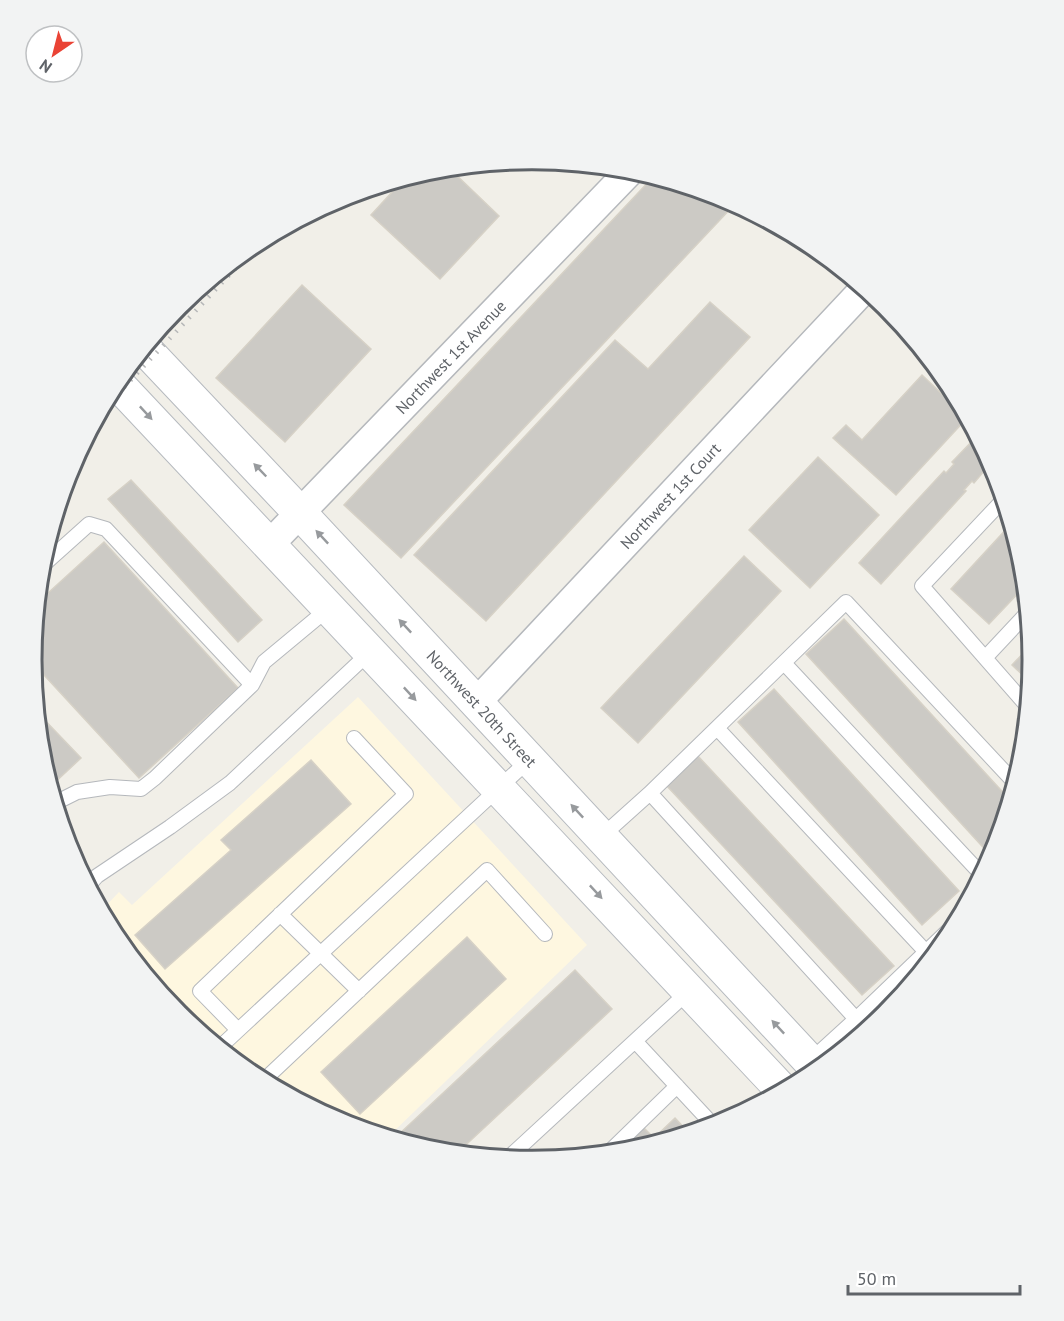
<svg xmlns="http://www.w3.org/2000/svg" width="1064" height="1321" font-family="'PT Sans',sans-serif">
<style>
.commercial{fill:#fef7e0}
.building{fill:#cccac5;stroke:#d6d1c6;stroke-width:1.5}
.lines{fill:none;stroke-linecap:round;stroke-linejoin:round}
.lane-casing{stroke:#b5b8bc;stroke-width:16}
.street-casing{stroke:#b5b8bc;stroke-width:31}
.secondary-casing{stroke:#b6babf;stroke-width:35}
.lane{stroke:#fff;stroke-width:14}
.street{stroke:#fff;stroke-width:28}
.secondary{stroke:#fff;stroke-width:33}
.rail{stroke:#b6b7b8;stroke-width:4.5;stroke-dasharray:1.5 8;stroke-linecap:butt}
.oneway{fill:#979a9d}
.labels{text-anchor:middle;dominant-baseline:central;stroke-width:6;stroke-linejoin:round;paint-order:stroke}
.street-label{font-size:16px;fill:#5f6368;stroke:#fff}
.rim{fill:none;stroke:#5f6368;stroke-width:3}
</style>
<rect width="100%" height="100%" fill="#f1efe8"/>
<path class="commercial" d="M358 697 587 945 388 1137 340 1123 254 1076 178 1014 116 938 101 911 119 892 132 905Z"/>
<path class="building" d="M449 168 499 216 440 279 371 215 405 178 435 170Z
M653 177 724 198 735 204 401 558 344 505Z
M302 285 371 349 285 442 216 378Z
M710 302 750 337 486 621 414 555 615 340 648 369Z
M922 375 967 418 896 495 833 438 846 425 862 440Z
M977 436 991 463 974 483 972 481 964 490 966 491 881 584 859 563 944 471 946 473 954 464 952 462Z
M818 457 879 515 810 588 749 530Z
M131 480 262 620 238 642 108 499Z
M1011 524 1023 563 1025 586 989 624 951 589Z
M104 542 238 688 139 778 32 662 37 603Z
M744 556 781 591 638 743 601 708Z
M844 619 1010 800 992 857 806 654Z
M1031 645 1032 661 1030 682 1012 665Z
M774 689 959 891 922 925 738 722Z
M36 711 81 758 50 787 41 758Z
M697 755 894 966 862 995 666 785Z
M311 760 351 804 165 969 135 935 231 850 221 840Z
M467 937 506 979 360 1114 321 1072Z
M575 970 612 1009 456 1154 434 1151 402 1142 397 1136Z
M675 1118 689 1133 629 1151 616 1153 643 1127 654 1138Z"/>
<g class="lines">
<defs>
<path id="lane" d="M1004 499 922 586 1028 707
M41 567 89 524 106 529 252 685
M985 658 1028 612
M784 663 982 875
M717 728 927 953
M650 793 846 602 1015 783
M55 803 77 792 110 787 141 789 155 778 252 685 264 662 329 608
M601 837 650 793 856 1019 810 1061
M88 886 97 876 170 827 230 783 370 652
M280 914 359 991
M856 1019 956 923
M238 1030 200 991 406 794 354 738
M635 1041 714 1126
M219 1048 529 760
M263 1081 487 870 545 934
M607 1154 677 1086
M507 1159 689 991"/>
<g id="street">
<path id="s1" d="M270 544 631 170"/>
<path id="s2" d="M476 703 864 289"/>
</g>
<g id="secondary">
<path id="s3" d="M144 348 300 513 818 1070"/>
<path d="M116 382 783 1091"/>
</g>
</defs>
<use href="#lane" class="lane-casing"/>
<use href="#street" class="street-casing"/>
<use href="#secondary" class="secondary-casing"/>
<use href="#lane" class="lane"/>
<use href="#street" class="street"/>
<use href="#secondary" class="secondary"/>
<path class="rail" d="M166 321 185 301
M98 415 263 239"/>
</g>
<defs><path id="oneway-solid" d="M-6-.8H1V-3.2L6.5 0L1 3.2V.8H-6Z" transform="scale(1.5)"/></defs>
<g class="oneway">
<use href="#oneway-solid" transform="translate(146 413) rotate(47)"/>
<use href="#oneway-solid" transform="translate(260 470) rotate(-134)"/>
<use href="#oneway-solid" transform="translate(322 537) rotate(-133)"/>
<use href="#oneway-solid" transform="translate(405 626) rotate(-133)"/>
<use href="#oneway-solid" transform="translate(410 694) rotate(47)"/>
<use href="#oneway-solid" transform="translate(577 811) rotate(-133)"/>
<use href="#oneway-solid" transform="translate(596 892) rotate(47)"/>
<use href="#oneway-solid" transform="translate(778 1027) rotate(-133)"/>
</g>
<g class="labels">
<g class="street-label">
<text stroke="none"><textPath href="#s1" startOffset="260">Northwest 1st Avenue</textPath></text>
<text stroke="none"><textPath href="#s2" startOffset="284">Northwest 1st Court</textPath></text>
<text stroke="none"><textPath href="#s3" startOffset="494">Northwest 20th Street</textPath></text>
</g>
</g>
<path d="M0 0H1064V1321H0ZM42 660a490 490 0 1 1 980 0a490 490 0 1 1-980 0Z" fill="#f2f3f3" fill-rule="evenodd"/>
<path class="rim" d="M42 660a490 490 0 1 1 980 0a490 490 0 1 1-980 0Z"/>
<g transform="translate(54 54) rotate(215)"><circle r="28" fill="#ffffff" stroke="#bfc1c3" stroke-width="1.5"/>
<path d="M0-4.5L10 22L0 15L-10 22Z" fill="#ea4335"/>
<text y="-9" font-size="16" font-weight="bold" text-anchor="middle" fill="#5f6368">N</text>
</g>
<path d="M848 1285v9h172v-9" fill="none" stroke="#5f6368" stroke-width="3"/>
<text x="857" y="1285" font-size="18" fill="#5f6368" stroke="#ffffff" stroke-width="4.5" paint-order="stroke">50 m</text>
</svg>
